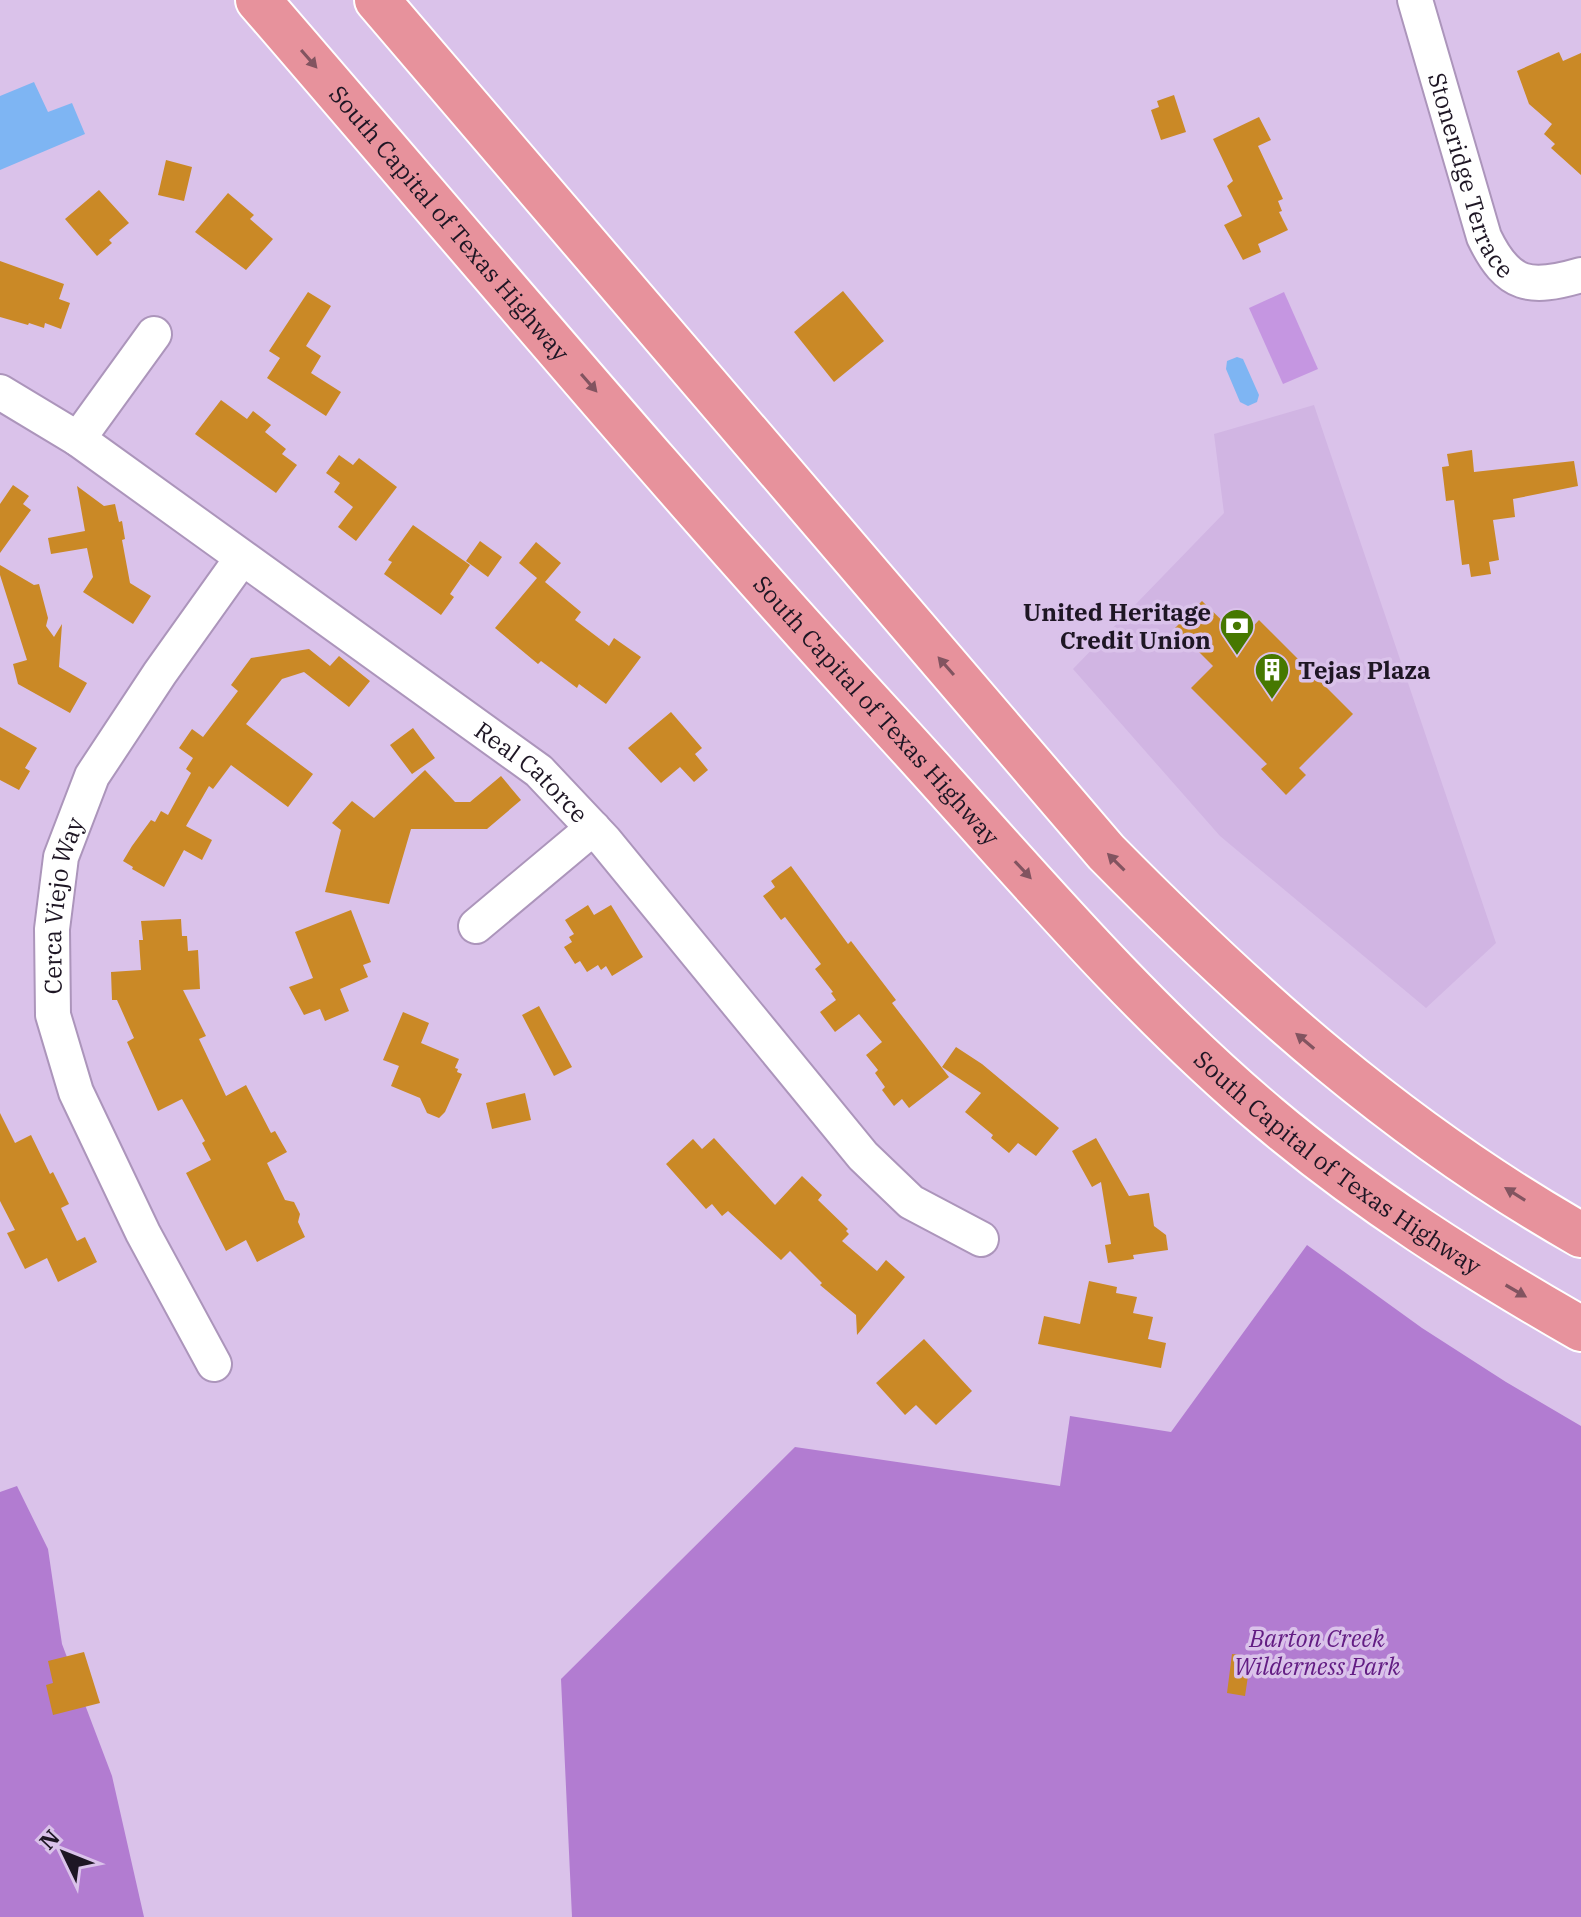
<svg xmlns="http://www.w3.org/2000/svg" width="1581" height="1917" font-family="'IBM Plex Serif',serif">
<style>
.built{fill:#d1b5e3}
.green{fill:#c596e1}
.forest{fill:#b27cd1}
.water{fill:#7eb5f3}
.building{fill:#ca8926}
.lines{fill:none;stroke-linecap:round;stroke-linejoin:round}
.minor-casing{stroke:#ac95bb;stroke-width:38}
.highway-casing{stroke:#fff;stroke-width:48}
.minor{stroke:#fff;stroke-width:34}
.highway{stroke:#e7929c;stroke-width:44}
.oneway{fill:#825460}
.labels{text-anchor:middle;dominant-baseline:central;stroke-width:7;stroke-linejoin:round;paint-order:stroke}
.street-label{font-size:24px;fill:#1e1624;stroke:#dac2ea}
.poi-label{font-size:24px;font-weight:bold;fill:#1e1624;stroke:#dac2ea;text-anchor:end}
.park-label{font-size:24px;font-style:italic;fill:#631d83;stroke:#dac2ea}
</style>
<rect width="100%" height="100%" fill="#dac2ea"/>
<path class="built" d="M1314 405 1496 943 1426 1008 1220 836 1073 669 1224 513 1214 434Z"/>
<path class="green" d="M1284 292 1318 369 1283 384 1249 308Z"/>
<path class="forest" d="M1307 1245 1422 1328 1506 1382 1581 1426V1917H572L561 1679 795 1447 1060 1486 1070 1416 1171 1432Z
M17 1486 48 1549 62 1644 112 1776 144 1917H0V1492Z"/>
<path class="water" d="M34 82 48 112 72 103 85 134 0 170V96Z
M1237 357 1243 359 1259 395 1257 402 1248 406 1240 402 1226 369 1227 361Z"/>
<path class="building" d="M1559 52 1563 61 1581 53V175L1551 148 1555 144 1544 134 1552 124 1529 104 1517 71Z
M1174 95 1186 132 1161 140 1151 110 1159 107 1157 101Z
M1259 117 1271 140 1258 146 1283 199 1278 201 1282 211 1279 212 1288 230 1258 244 1261 252 1243 260 1224 225 1242 216 1227 186 1233 181 1213 139Z
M166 160 192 167 184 201 158 195Z
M99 190 129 223 109 240 112 243 97 256 65 219Z
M228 193 254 215 250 219 273 239 246 270 195 232Z
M0 261 64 284 59 299 70 303 61 329 45 323 44 328 29 323 28 325 0 317Z
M843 291 884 341 834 382 794 332Z
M308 292 331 306 306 346 321 356 311 373 341 392 326 416 267 378 280 358 269 351Z
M221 400 247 419 253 411 271 425 265 432 286 449 282 454 297 465 276 493 195 434Z
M1472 450 1474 472 1574 461 1578 486 1513 499 1515 517 1493 520 1499 560 1489 562 1491 574 1471 577 1469 564 1462 565 1454 500 1446 501 1442 467 1449 466 1447 454Z
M339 455 353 465 359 458 397 487 356 541 338 527 353 507 334 492 340 483 326 473Z
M13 485 29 496 23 504 31 510 0 553V504Z
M77 486 104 506 115 504 119 522 122 521 125 539 122 540 130 583 151 596 133 624 83 592 93 577 87 548 51 554 48 538 85 531Z
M413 525 470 565 450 594 454 597 441 615 384 574 392 562 388 560Z
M480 541 502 557 488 577 466 561Z
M536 542 561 563 545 582 581 612 575 620 609 646 614 638 641 657 606 704 579 684 577 688 541 661 538 664 495 628 537 578 519 563Z
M0 565 34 585 39 584 48 618 46 626 54 637 62 624 59 667 87 683 70 713 18 684 13 664 27 660 0 575Z
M1202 601 1241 639 1259 620 1353 714 1299 768 1306 775 1286 795 1261 769 1267 764 1191 688 1213 666 1175 628Z
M309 649 330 666 339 656 370 681 349 707 304 672 282 679 246 724 313 774 288 807 231 765 213 789 209 786 186 826 212 840 202 860 184 850 164 887 132 869 133 867 123 861 132 846 151 820 155 822 161 811 168 815 191 773 186 769 193 758 179 748 192 729 203 737 238 691 231 685 251 658Z
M671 712 702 748 695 754 708 770 694 782 680 767 661 783 628 748Z
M0 727 37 748 25 768 30 771 19 790 0 780Z
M413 728 435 758 412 774 390 745Z
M425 770 455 802H470L501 776 521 800 487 829H411L389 904 325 892 341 830 332 823 352 801 374 818Z
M791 866 848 944 851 941 896 1000 892 1003 949 1077 909 1108 902 1099 894 1106 882 1090 885 1087 875 1073 878 1070 866 1055 882 1042 859 1014 835 1032 820 1012 836 1000 831 993 833 992 815 969 821 964 785 917 781 920 763 896 775 887 771 881Z
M588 905 594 915 611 905 643 957 612 976 606 966 601 970 598 965 587 972 580 961 575 964 564 947 572 942 569 937 574 934 565 920Z
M351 910 371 962 363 965 368 977 340 989 349 1011 325 1021 320 1009 304 1015 289 987 313 978 295 932Z
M181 919 182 936H187L188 951 198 950 200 989 183 990 206 1036 199 1039 226 1096 246 1085 271 1133 275 1131 287 1152 267 1163 285 1200 294 1202 300 1214 298 1222 305 1237 257 1262 246 1240 226 1251 186 1173 211 1160 202 1143 205 1141 182 1099 158 1111 127 1042 134 1038 117 1000H112L111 972 141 970 139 940H143L141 921Z
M539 1006 572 1067 554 1076 522 1015Z
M403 1012 429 1023 421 1043 459 1059 455 1068 458 1069 457 1072 462 1074 445 1112 439 1118 427 1113 420 1098 391 1086 399 1066 383 1060Z
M956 1047 982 1064 1059 1128 1036 1156 1018 1143 1009 1153 991 1138 993 1135 965 1112 981 1093 942 1067Z
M525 1093 531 1120 492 1129 486 1103Z
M0 1113 15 1143 31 1135 50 1174 53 1172 69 1204 61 1208 77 1241 85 1237 97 1262 58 1282 47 1258 25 1269 7 1233 15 1230 0 1201Z
M714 1138 775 1205 802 1176 822 1195 818 1200 848 1229 846 1231 849 1234 842 1241 877 1271 886 1260 905 1277 857 1335 856 1315 820 1285 822 1283 790 1251 781 1260 728 1211 722 1216 712 1204 706 1209 666 1164 693 1139 702 1149Z
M1096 1138 1129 1196 1149 1193 1154 1226 1166 1235 1168 1250 1133 1255 1134 1259 1108 1263 1105 1245 1111 1244 1101 1182 1092 1187 1072 1151Z
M1089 1281 1117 1287 1116 1293 1137 1297 1133 1313 1153 1317 1148 1339 1166 1343 1161 1368 1038 1344 1044 1316 1080 1324Z
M924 1339 972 1391 936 1425 916 1405 905 1415 876 1383Z
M84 1652 100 1703 53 1715 46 1685 53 1683 48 1661Z
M1232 1654 1251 1656 1245 1696 1227 1693Z"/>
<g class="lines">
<defs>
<g id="minor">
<path id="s1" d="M1415 0 1484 237C1508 287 1530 290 1581 275"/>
<path id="s2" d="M0 392 78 439 539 771 605 841 863 1156 911 1202 981 1239"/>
<path d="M78 439 154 334"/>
<path d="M476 926 593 828"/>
<path id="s3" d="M214 1364 143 1233 76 1092 53 1015 52 929 61 857 92 776 160 673 242 558"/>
</g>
<g id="highway">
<path id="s4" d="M258 0C469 244 675 491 893 728 1013 859 1132 1003 1268 1117 1365 1199 1471 1266 1581 1329"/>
<path d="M377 0 1106 852C1252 1000 1398 1131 1581 1235"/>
</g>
</defs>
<use href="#minor" class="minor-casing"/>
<use href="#highway" class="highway-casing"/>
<use href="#minor" class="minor"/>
<use href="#highway" class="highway"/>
</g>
<defs><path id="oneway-solid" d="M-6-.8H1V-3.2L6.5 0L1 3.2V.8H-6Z" transform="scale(2)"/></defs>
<g class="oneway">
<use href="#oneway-solid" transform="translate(309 59) rotate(49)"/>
<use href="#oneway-solid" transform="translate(589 383) rotate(49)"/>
<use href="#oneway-solid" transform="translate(946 666) rotate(-131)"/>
<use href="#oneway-solid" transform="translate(1116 862) rotate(-135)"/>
<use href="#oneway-solid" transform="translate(1023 870) rotate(47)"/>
<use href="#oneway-solid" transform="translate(1305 1041) rotate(-140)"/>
<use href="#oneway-solid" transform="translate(1515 1194) rotate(-148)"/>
<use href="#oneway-solid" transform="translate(1516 1291) rotate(30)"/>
</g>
<defs>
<symbol id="bank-pin" viewBox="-11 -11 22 30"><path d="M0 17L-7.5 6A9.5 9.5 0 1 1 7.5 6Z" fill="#467800" stroke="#dac2ea"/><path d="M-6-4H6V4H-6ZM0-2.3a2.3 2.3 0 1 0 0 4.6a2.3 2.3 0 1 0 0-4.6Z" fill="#fff"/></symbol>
<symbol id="building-pin" viewBox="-11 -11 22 30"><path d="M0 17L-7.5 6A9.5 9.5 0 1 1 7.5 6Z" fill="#467800" stroke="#dac2ea"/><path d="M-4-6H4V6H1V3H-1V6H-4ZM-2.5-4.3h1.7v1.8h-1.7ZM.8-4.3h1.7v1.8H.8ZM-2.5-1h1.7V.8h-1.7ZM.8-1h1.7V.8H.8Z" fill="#fff"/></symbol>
</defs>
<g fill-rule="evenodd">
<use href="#bank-pin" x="1217" y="606" width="40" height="54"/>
<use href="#building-pin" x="1252" y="650" width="40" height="54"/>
</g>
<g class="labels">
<g class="street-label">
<text stroke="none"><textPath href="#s1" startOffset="184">Stoneridge Terrace</textPath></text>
<text stroke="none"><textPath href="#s4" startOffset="294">South Capital of Texas Highway</textPath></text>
<text stroke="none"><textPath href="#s4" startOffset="942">South Capital of Texas Highway</textPath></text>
<text stroke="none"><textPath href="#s2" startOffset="654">Real Catorce</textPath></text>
<text stroke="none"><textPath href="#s3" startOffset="496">Cerca Viejo Way</textPath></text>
<text stroke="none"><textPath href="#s4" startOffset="1590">South Capital of Texas Highway</textPath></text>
</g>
<g class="poi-label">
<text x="1211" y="612">United Heritage<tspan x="1211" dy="28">Credit Union</tspan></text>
<text x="1298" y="670" text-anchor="start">Tejas Plaza</text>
</g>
<g class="park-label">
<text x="1317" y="1638">Barton Creek<tspan x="1317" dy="28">Wilderness Park</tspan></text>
</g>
</g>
<g transform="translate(64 1853) rotate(313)" stroke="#dac2ea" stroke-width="6" paint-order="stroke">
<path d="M0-6L14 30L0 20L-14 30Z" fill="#1e1624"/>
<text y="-12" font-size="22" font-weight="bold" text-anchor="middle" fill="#1e1624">N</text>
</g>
</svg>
